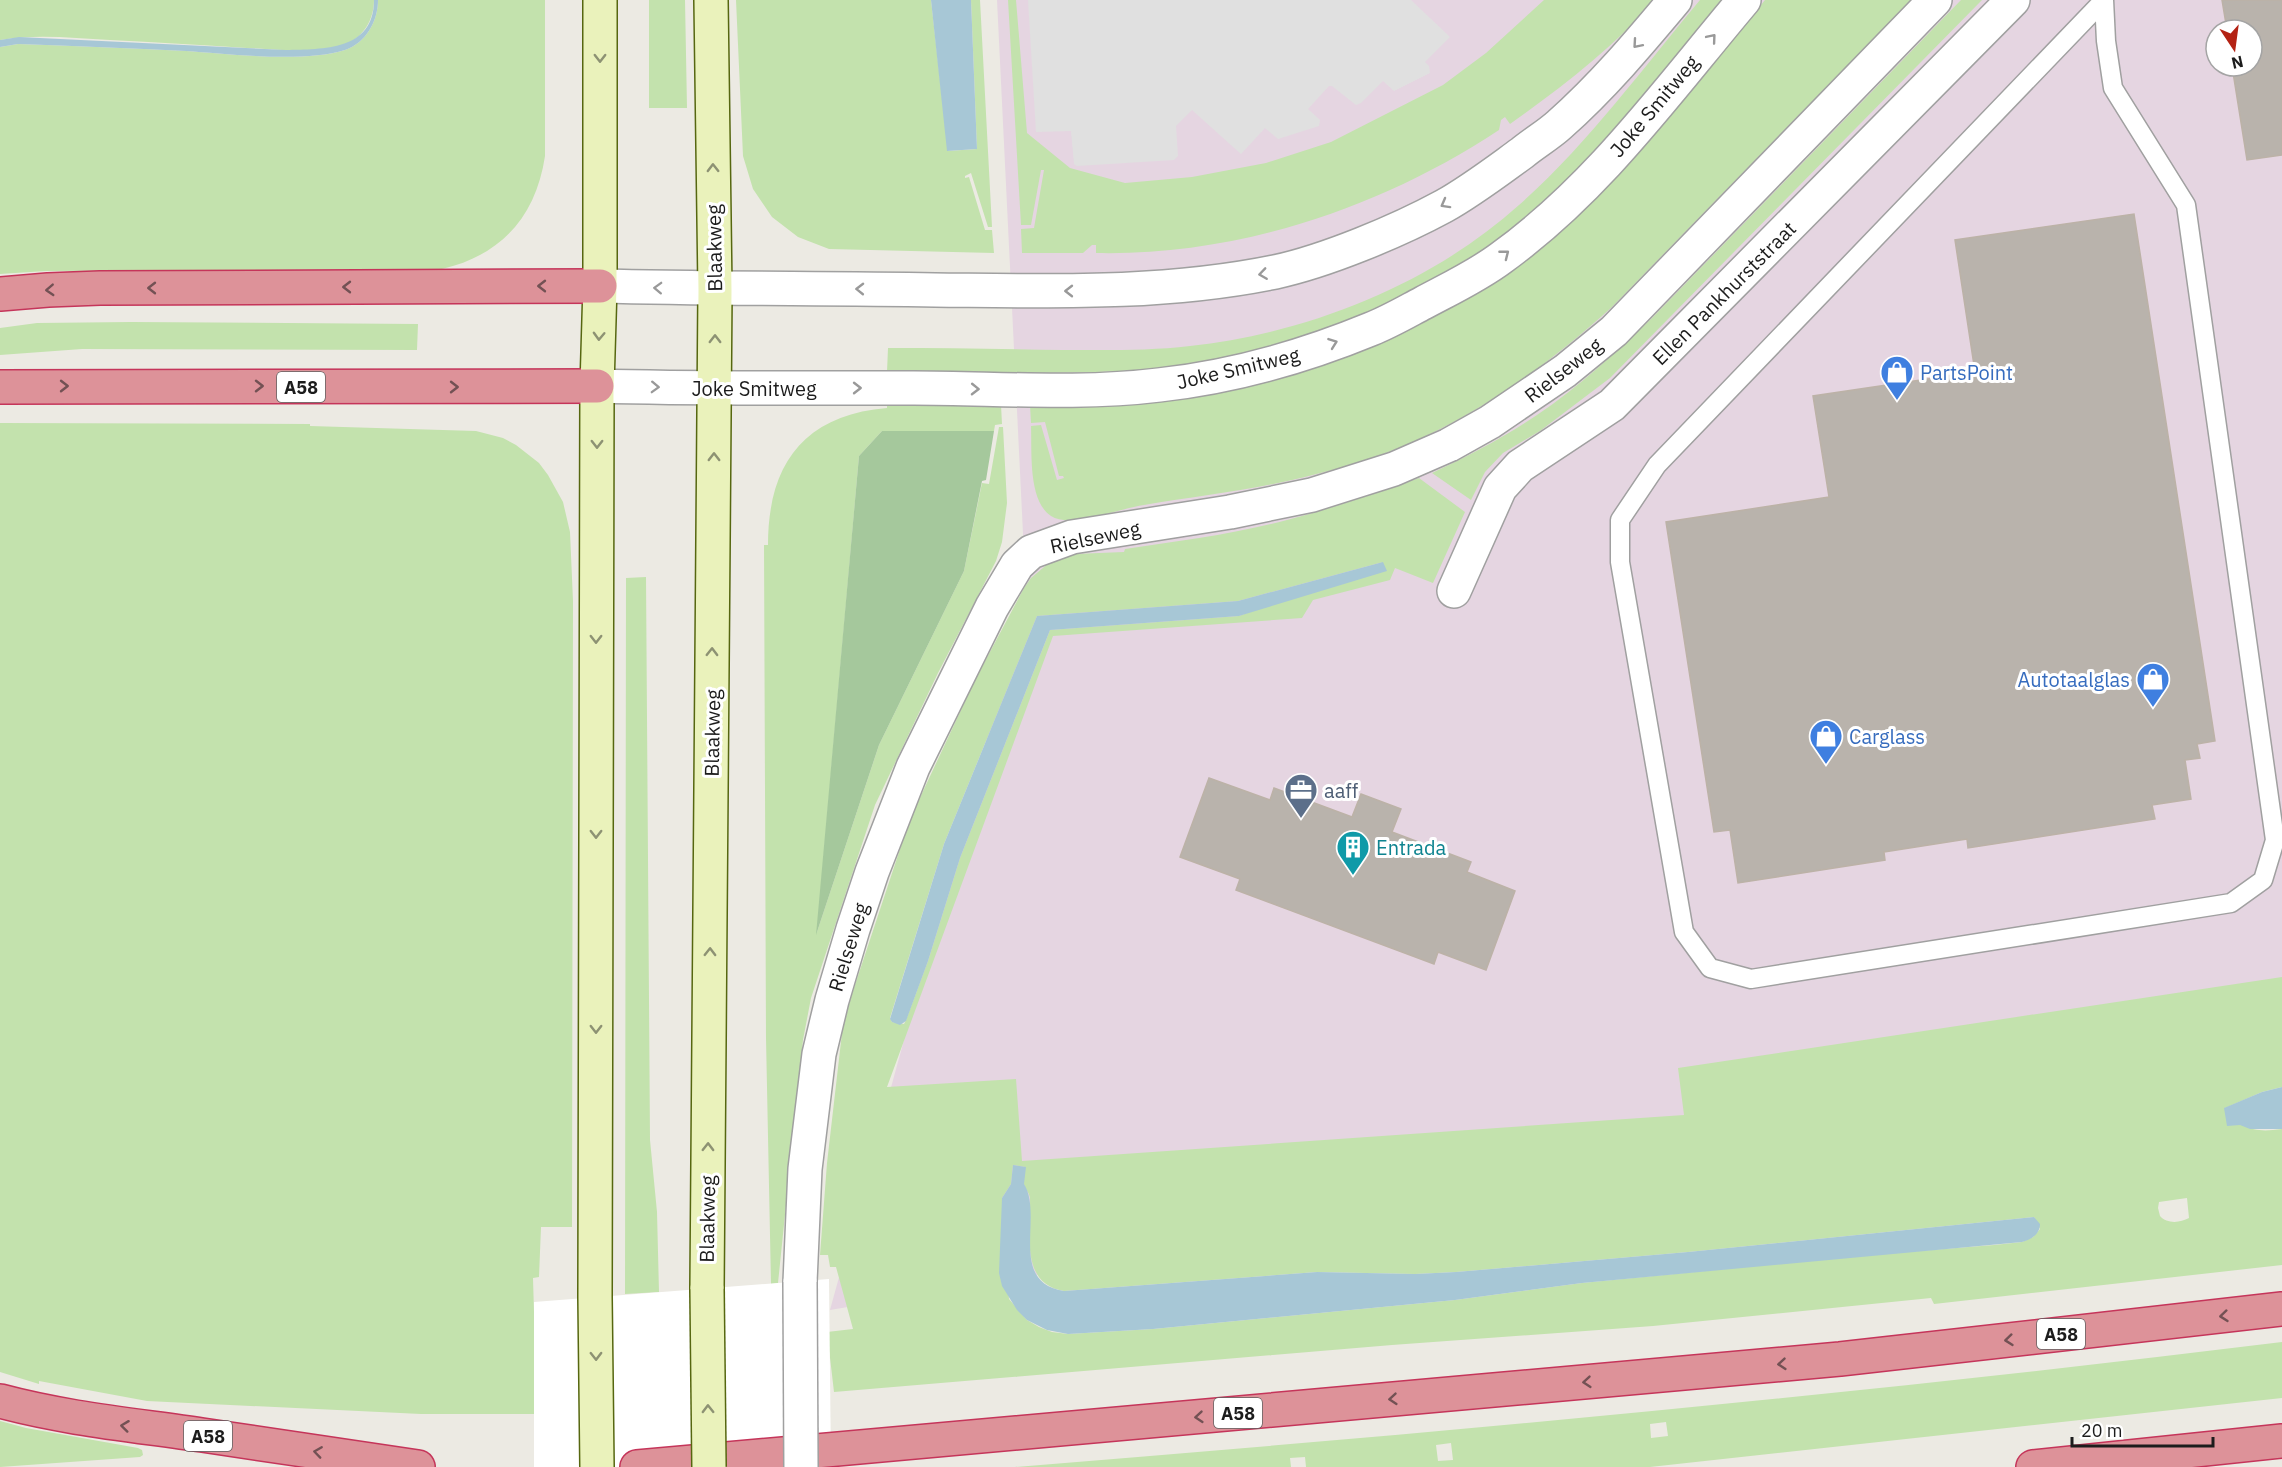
<svg xmlns="http://www.w3.org/2000/svg" width="2282" height="1467" font-family="'IBM Plex Sans',sans-serif">
<style>
.industrial{fill:#e5d5e1;fill-rule:evenodd}
.grass{fill:#c3e2ad;fill-rule:evenodd}
.forest{fill:#a5c89c}
.parking{fill:#e0e0e0}
.water{fill:#a7c7d6}
.pier{fill:#fff}
.building{fill:#b9b3ac;stroke:#bcb2a7;stroke-width:1.5}
.lines{fill:none;stroke-linecap:round;stroke-linejoin:round}
.service-casing{stroke:#a0a0a0;stroke-width:21}
.minor-casing{stroke:#a0a0a0;stroke-width:36}
.secondary-casing{stroke:#566710;stroke-width:36}
.motorway-casing{stroke:#c5355a;stroke-width:36}
.service{stroke:#fff;stroke-width:18}
.minor{stroke:#fff;stroke-width:33}
.secondary{stroke:#eaf2bb;stroke-width:33}
.motorway{stroke:#dd9299;stroke-width:33}
.minor-bridge-casing{stroke:#a0a0a0;stroke-width:36;stroke-linecap:butt}
.secondary-bridge-casing{stroke:#566710;stroke-width:36;stroke-linecap:butt}
.minor-bridge{stroke:#fff;stroke-width:33}
.secondary-bridge{stroke:#eaf2bb;stroke-width:33}
.oneway{stroke:#999}
.oneway2{stroke:#8d9273}
.oneway3{stroke:#735154}
.labels{text-anchor:middle;dominant-baseline:central;stroke-width:6;stroke-linejoin:round;paint-order:stroke}
.shield{fill:#fff;stroke:#606060;stroke-width:1.5}
.shield-label{font-size:18px;font-weight:bold;fill:#1c1c1c}
.street-label{font-size:20px;fill:#1c1c1c;stroke:#fff}
.shop-label{font-size:20px;fill:#366cbe;stroke:#fff;text-anchor:start}
.service-label{font-size:20px;fill:#4e5e75;stroke:#fff;text-anchor:start}
.culture-label{font-size:20px;fill:#0d838f;stroke:#fff;text-anchor:start}
</style>
<rect width="100%" height="100%" fill="#eceae3"/>
<path class="industrial" d="M997 0H2282V1064L830 1310 1026 595ZM2216 30H2252V66H2216Z"/>
<path class="grass" d="M0 0H374C374 19 364 36 347 44 320 55 276 49 247 48 201 45 155 42 110 40 73 38 36 34 0 40Z
M378 0H545V156C536 216 502 255 442 269L46 271 0 274V47L18 44C74 46 130 48 186 51 230 54 305 63 345 50 366 43 378 21 378 0Z
M649 0H685L687 108H649Z
M736 0H931L948 151 977 149 971 0H980L992 227H988L971 173 965 176V178L969 177 985 230H992L994 253 829 249 798 237 772 217 753 189 743 156Z
M1008 0H1016L1027 133 1070 168 1125 183 1192 177 1266 163 1331 142 1443 85 1486 53 1544 0H1655C1613 48 1562 87 1510 124L1505 117 1501 120 1499 130C1381 208 1238 256 1096 253V245H1092L1083 253H1022L1021 229 1034 228 1044 170H1041L1031 225H1021Z
M1700 0H1723C1667 67 1614 137 1550 197 1450 291 1300 353 1164 368 1109 373 1055 373 999 373 962 373 924 375 887 372L888 348C946 348 1004 349 1063 350 1105 350 1148 351 1190 346 1308 333 1430 285 1519 205 1587 145 1642 69 1700 0Z
M1765 0H1911L1612 307C1556 358 1495 403 1426 436 1389 454 1346 467 1305 477 1253 490 1198 496 1144 505 1121 508 1071 529 1051 516 1028 501 1032 452 1031 426L1041 425 1057 480 1064 478 1063 476H1059L1045 422 1031 423 1030 405 1288 375 1373 346 1554 236 1584 210 1640 150Z
M1961 0H1982L1610 378 1540 431 1503 453 1485 472 1471 500 1432 473C1468 456 1503 438 1537 415 1579 387 1616 352 1652 318Z
M131 322 418 324 417 350 82 349 0 355V328L37 323Z
M887 404 1001 405 1002 424 995 425 994 431H882L859 456 817 932 879 745 964 571 982 483 989 484 999 427H1003L1007 503 1002 542 996 561 938 673 875 805 811 998 803 1040 778 1283 771 1284 766 1038 764 545H768C768 464 804 415 887 408Z
M0 423 310 424V426L476 431 503 438 516 445 539 463 548 475 563 502 570 532 573 601 572 1227H541L539 1277 533 1278 537 1414H421L147 1401 39 1381V1384L0 1372Z
M1419 478 1465 512 1433 583 1395 568 1390 580 1313 600 1302 618 1053 636 887 1087 1016 1079 1022 1161 1684 1115 1678 1068 2282 977V1087L2262 1092 2225 1108C2244 1129 2253 1133 2282 1129V1265L1934 1304 1931 1298 1653 1326 1392 1345 834 1392 827 1332 853 1329 836 1267H830L828 1255H820L827 1163 842 1033 850 1000 910 819 975 680 1024 588 1031 578 1050 562 1062 557 1075 554 1124 552 1125 549C1180 541 1234 534 1287 520 1332 508 1375 494 1419 478ZM1383 562 1239 616 1050 630 960 858 928 961 906 1020 904 1024 892 1022 890 1018 944 844 1037 616 1238 601ZM1013 1165 1025 1167C1025 1172 1022 1181 1024 1185 1026 1191 1029 1192 1030 1198 1031 1231 1019 1284 1064 1291L1317 1272 1415 1274 1456 1272 1688 1252 2034 1217 2040 1229 2033 1237 2022 1242 1994 1245 1868 1255 1582 1283 1455 1300 1153 1329 1068 1334 1052 1332 1039 1327 1027 1320 1009 1299 1002 1198 1011 1184ZM2187 1198 2189 1218C2180 1223 2167 1224 2160 1216L2158 1208 2159 1202Z
M646 577 650 1140 657 1212 659 1292 625 1294 626 578Z
M2282 1342V1398L1650 1467H1306L1305 1457 1290 1458 1291 1467H1015C1438 1433 1861 1394 2282 1342ZM1666 1422 1668 1436 1651 1438 1650 1424ZM1451 1443 1453 1460 1438 1461 1436 1445Z
M0 1421 26 1428 138 1448 142 1450 143 1455 140 1457 0 1467Z"/>
<path class="forest" d="M882 431H994L986 480 982 481 964 571 879 745 816 935 859 456Z"/>
<path class="parking" d="M1028 0H1411L1450 37 1425 62 1429 66 1430 73 1394 91 1383 81 1361 103 1356 105 1332 86H1329L1308 109 1320 120 1319 126 1278 139 1265 128 1241 154 1192 110 1176 126 1178 156 1174 160 1077 166 1074 164 1071 131 1036 132Z"/>
<path class="water" d="M374 0H378C378 21 366 43 345 50 304 63 230 54 186 51 130 48 74 46 18 44L0 47V40L19 37 286 50C323 49 374 51 374 0Z
M931 0H971L977 149 947 151Z
M1383 562 1387 571 1239 616 1050 630 960 858 928 961 906 1021 900 1025 892 1022 890 1019 944 844 1037 616 1238 601Z
M2282 1087V1129H2250L2240 1125 2227 1126 2224 1108 2262 1092Z
M1013 1165 1026 1167 1024 1184C1044 1216 1007 1282 1064 1291L1317 1272 1415 1274 1456 1272 1688 1252 2034 1217 2040 1224C2040 1234 2031 1240 2022 1242L1582 1283 1455 1300 1153 1329 1068 1334 1047 1330 1027 1320 1017 1310 1002 1286 999 1273 1002 1198 1011 1184Z"/>
<path class="pier" d="M829 1279 831 1467H534V1302Z"/>
<path class="building" d="M2222 0H2282V155L2247 160 2232 66H2252V30H2227Z
M2134 214 2215 741 2197 744 2200 758 2185 760 2191 799 2152 805 2155 819 1968 848 1967 839 1884 852 1885 860 1738 883 1730 830 1714 832 1666 522 1829 497 1813 396 1975 372 1955 240Z
M1209 778 1270 800 1274 788 1352 817 1361 794 1401 809 1392 832 1471 862 1467 872 1515 891 1486 970 1438 952 1434 964 1236 890 1240 879 1180 857Z"/>
<g class="lines">
<defs>
<path id="service" d="M2104 0 1657 465 1620 520V562L1684 932 1710 968 1751 979 2231 903 2263 880 2275 840 2186 205 2113 88 2106 41 2104 0"/>
<path id="minor" d="M600 286C712 289 823 288 935 290 1048 291 1163 295 1275 272 1326 261 1398 231 1444 206 1471 191 1497 171 1522 153 1534 143 1548 135 1559 125 1602 87 1639 43 1675 0
M597 386C703 389 808 388 914 388 995 388 1078 395 1159 385 1231 377 1303 357 1371 329 1389 322 1406 312 1423 303 1449 289 1477 276 1501 258 1598 188 1668 90 1744 0
M1454 591 1500 488 1520 466 1612 405 2013 0
M800 1282 805 1169 819 1054 832 1000 853 929 872 872 913 767 992 607 1017 565 1031 552 1072 537 1230 512 1312 495 1394 469 1449 445 1490 422 1565 371 1614 331 1935 0"/>
<path id="secondary" d="M707 1289 715 290 711 0
M597 1467 595 1297 597 386 600 286V0"/>
<path id="motorway" d="M0 294 48 290 100 288 600 286
M0 387 597 386
M0 1401C67 1419 134 1425 202 1435 274 1445 346 1456 418 1467
M637 1467 1840 1359 2282 1309
M2033 1467 2282 1441"/>
</defs>
<use href="#service" class="service-casing"/>
<use href="#minor" class="minor-casing"/>
<use href="#secondary" class="secondary-casing"/>
<use href="#motorway" class="motorway-casing"/>
<use href="#service" class="service"/>
<use href="#minor" class="minor"/>
<use href="#secondary" class="secondary"/>
<use href="#motorway" class="motorway"/>
<defs>
<path id="minor-bridge" d="M800 1282 801 1467"/>
<path id="secondary-bridge" d="M707 1289 709 1467"/>
</defs>
<use href="#minor-bridge" class="minor-bridge-casing"/>
<use href="#secondary-bridge" class="secondary-bridge-casing"/>
<use href="#minor-bridge" class="minor-bridge"/>
<use href="#secondary-bridge" class="secondary-bridge"/>
</g>
<defs><path id="oneway-chevron" d="M-2-3.5L2.5 0L-2 3.5" fill="none" stroke-width="1.6" stroke-linecap="round" stroke-linejoin="round" transform="scale(1.5)"/></defs>
<g class="oneway">
<use href="#oneway-chevron" transform="translate(1712 38) rotate(-50)"/>
<use href="#oneway-chevron" transform="translate(1637 44) rotate(131)"/>
<use href="#oneway-chevron" transform="translate(1445 204) rotate(151)"/>
<use href="#oneway-chevron" transform="translate(1505 254) rotate(-38)"/>
<use href="#oneway-chevron" transform="translate(1263 274) rotate(172)"/>
<use href="#oneway-chevron" transform="translate(658 288) rotate(-178)"/>
<use href="#oneway-chevron" transform="translate(860 289) rotate(-179)"/>
<use href="#oneway-chevron" transform="translate(1069 291) rotate(180)"/>
<use href="#oneway-chevron" transform="translate(1333 343) rotate(-20)"/>
<use href="#oneway-chevron" transform="translate(655 387) rotate(2)"/>
<use href="#oneway-chevron" transform="translate(857 388)"/>
<use href="#oneway-chevron" transform="translate(975 389) rotate(1)"/>
</g>
<g class="oneway2">
<use href="#oneway-chevron" transform="translate(600 58) rotate(90)"/>
<use href="#oneway-chevron" transform="translate(713 168) rotate(-91)"/>
<use href="#oneway-chevron" transform="translate(599 336) rotate(92)"/>
<use href="#oneway-chevron" transform="translate(715 339) rotate(-90)"/>
<use href="#oneway-chevron" transform="translate(597 444) rotate(90)"/>
<use href="#oneway-chevron" transform="translate(714 457) rotate(-90)"/>
<use href="#oneway-chevron" transform="translate(596 639) rotate(90)"/>
<use href="#oneway-chevron" transform="translate(712 652) rotate(-89)"/>
<use href="#oneway-chevron" transform="translate(596 834) rotate(90)"/>
<use href="#oneway-chevron" transform="translate(710 952) rotate(-89)"/>
<use href="#oneway-chevron" transform="translate(596 1029) rotate(90)"/>
<use href="#oneway-chevron" transform="translate(708 1147) rotate(-89)"/>
<use href="#oneway-chevron" transform="translate(596 1356) rotate(89)"/>
<use href="#oneway-chevron" transform="translate(708 1409) rotate(-91)"/>
</g>
<g class="oneway3">
<use href="#oneway-chevron" transform="translate(542 286) rotate(180)"/>
<use href="#oneway-chevron" transform="translate(347 287) rotate(180)"/>
<use href="#oneway-chevron" transform="translate(152 288) rotate(180)"/>
<use href="#oneway-chevron" transform="translate(50 290) rotate(177)"/>
<use href="#oneway-chevron" transform="translate(64 386)"/>
<use href="#oneway-chevron" transform="translate(259 386)"/>
<use href="#oneway-chevron" transform="translate(454 387)"/>
<use href="#oneway-chevron" transform="translate(2224 1316) rotate(174)"/>
<use href="#oneway-chevron" transform="translate(2009 1340) rotate(174)"/>
<use href="#oneway-chevron" transform="translate(1782 1364) rotate(175)"/>
<use href="#oneway-chevron" transform="translate(1587 1382) rotate(175)"/>
<use href="#oneway-chevron" transform="translate(1393 1399) rotate(175)"/>
<use href="#oneway-chevron" transform="translate(1199 1417) rotate(175)"/>
<use href="#oneway-chevron" transform="translate(125 1426) rotate(-173)"/>
<use href="#oneway-chevron" transform="translate(318 1452) rotate(-172)"/>
</g>
<defs>
<symbol id="shop-pin" viewBox="-11 -11 22 30"><path d="M0 17L-7.5 6A9.5 9.5 0 1 1 7.5 6Z" fill="#3f7fe0" stroke="#fff"/><path d="M-5-2.5h2.3a2.7 3.5 0 0 1 5.4 0H5L5.5 6h-11ZM-1.5-2.5h3a1.5 2.3 0 0 0-3 0Z" fill="#fff"/></symbol>
<symbol id="office-pin" viewBox="-11 -11 22 30"><path d="M0 17L-7.5 6A9.5 9.5 0 1 1 7.5 6Z" fill="#5c6f8a" stroke="#fff"/><path d="M-6-3h4V-5.5h4V-3h4V5H-6ZM-1-4.5V-3h2v-1.5ZM-6 0V1H6V0Z" fill="#fff"/></symbol>
<symbol id="building-pin" viewBox="-11 -11 22 30"><path d="M0 17L-7.5 6A9.5 9.5 0 1 1 7.5 6Z" fill="#0f9aa8" stroke="#fff"/><path d="M-4-6H4V6H1V3H-1V6H-4ZM-2.5-4.3h1.7v1.8h-1.7ZM.8-4.3h1.7v1.8H.8ZM-2.5-1h1.7V.8h-1.7ZM.8-1h1.7V.8H.8Z" fill="#fff"/></symbol>
</defs>
<g fill-rule="evenodd">
<use href="#shop-pin" x="1878" y="353" width="38" height="52"/>
<use href="#shop-pin" x="2134" y="660" width="38" height="52"/>
<use href="#shop-pin" x="1807" y="717" width="38" height="52"/>
<use href="#office-pin" x="1282" y="771" width="38" height="52"/>
<use href="#building-pin" x="1334" y="828" width="38" height="52"/>
</g>
<g class="labels">
<g class="shield">
<rect x="277" y="372" width="48" height="30" rx="4.5"/>
<rect x="2037" y="1319" width="48" height="30" rx="4.5"/>
<rect x="1214" y="1398" width="48" height="30" rx="4.5"/>
<rect x="184" y="1421" width="48" height="30" rx="4.5"/>
</g>
<g class="shield-label">
<text x="301" y="387">A58</text>
<text x="2061" y="1334">A58</text>
<text x="1238" y="1413">A58</text>
<text x="208" y="1436">A58</text>
</g>
<g class="street-label">
<text transform="translate(1654 106) rotate(-50)">Joke Smitweg</text>
<text transform="translate(714 248) rotate(-91)">Blaakweg</text>
<text transform="translate(1724 293) rotate(-45)">Ellen Pankhurststraat</text>
<text transform="translate(1238 368) rotate(-13)">Joke Smitweg</text>
<text transform="translate(1563 370) rotate(-38)">Rielseweg</text>
<text x="754" y="388">Joke Smitweg</text>
<text transform="translate(1095 537) rotate(-12)">Rielseweg</text>
<text transform="translate(712 733) rotate(-89)">Blaakweg</text>
<text transform="translate(848 947) rotate(-73)">Rielseweg</text>
<text transform="translate(707 1219) rotate(-89)">Blaakweg</text>
</g>
<g class="shop-label">
<text x="1920" y="372">PartsPoint</text>
<text x="2130" y="679" text-anchor="end">Autotaalglas</text>
<text x="1849" y="736">Carglass</text>
</g>
<g class="service-label">
<text x="1324" y="790">aaff</text>
</g>
<g class="culture-label">
<text x="1376" y="847">Entrada</text>
</g>
</g>
<g transform="translate(2234 48) rotate(167)"><circle r="28" fill="#ffffff" stroke="#a4a4a4" stroke-width="1.5"/>
<path d="M0-4.5L10 22L0 15L-10 22Z" fill="#b42214"/>
<text y="-9" font-size="16" font-weight="bold" text-anchor="middle" fill="#1c1c1c">N</text>
</g>
<path d="M2072 1437v9h141v-9" fill="none" stroke="#1c1c1c" stroke-width="3"/>
<text x="2081" y="1437" font-size="18" fill="#1c1c1c" stroke="#ffffff" stroke-width="4.5" paint-order="stroke">20 m</text>
</svg>
